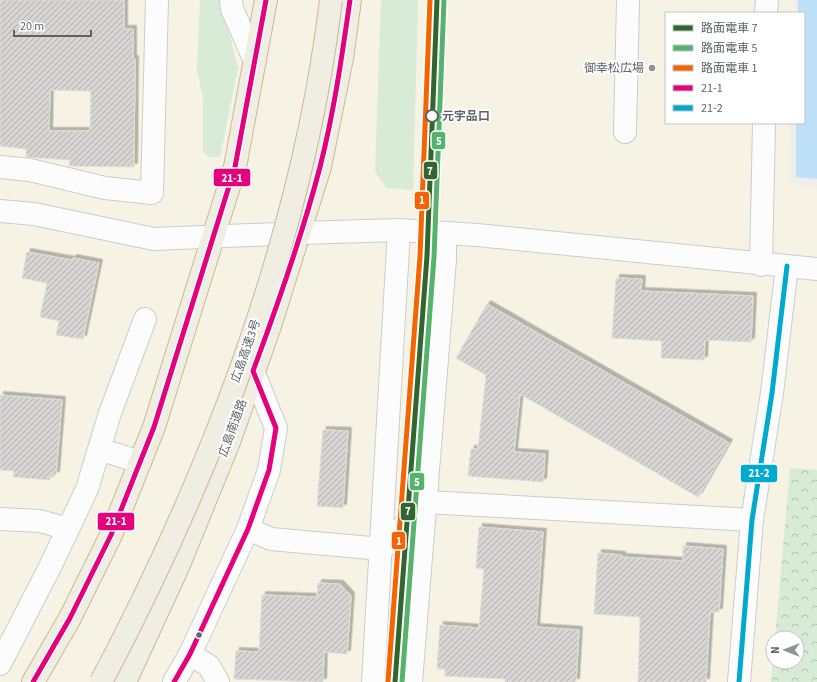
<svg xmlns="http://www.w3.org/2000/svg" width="817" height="682" font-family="'Source Sans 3','Noto Sans JP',sans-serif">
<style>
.commercial{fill:#f7f3e4;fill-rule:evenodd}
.green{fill:#d8ebd6}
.forest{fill:url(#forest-crowns)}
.water{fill:#bfe0f9}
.building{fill:url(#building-hatch);stroke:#deddd9;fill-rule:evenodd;filter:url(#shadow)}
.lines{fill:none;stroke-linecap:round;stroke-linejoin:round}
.minor-casing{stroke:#cbcccc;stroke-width:24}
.highway-casing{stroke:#c8b996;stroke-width:24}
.minor{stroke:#fdfcfc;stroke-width:22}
.highway{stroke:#f0ede3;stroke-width:22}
.highway-bridge-casing{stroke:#c8b996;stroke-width:24;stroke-linecap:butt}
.highway-bridge{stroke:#f0ede3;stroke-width:22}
.bus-1-casing{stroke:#fff;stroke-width:8}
.bus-2-casing{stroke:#fff;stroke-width:8}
.bus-1{stroke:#e5007d;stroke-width:5}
.bus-2{stroke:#00a9ce;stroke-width:5}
.tram-1-casing{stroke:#fff;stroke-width:8}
.tram-2-casing{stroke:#fff;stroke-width:8}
.tram-3-casing{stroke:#fff;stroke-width:8}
.tram-1{stroke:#316631;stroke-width:5}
.tram-2{stroke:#55b36b;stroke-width:5}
.tram-3{stroke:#f56400;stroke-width:5}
.poi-dot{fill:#919496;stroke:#fff;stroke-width:1.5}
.stop-dot{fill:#fff;stroke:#5f6368;stroke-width:2}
.bus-dot{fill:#5f6368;stroke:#fff;stroke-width:1.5}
.labels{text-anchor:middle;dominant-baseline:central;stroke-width:4;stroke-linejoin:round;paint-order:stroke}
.poi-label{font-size:12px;fill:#5f6368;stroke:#fff;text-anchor:end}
.stop-label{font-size:12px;font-weight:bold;fill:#5f6368;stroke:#fff;text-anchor:start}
.street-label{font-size:12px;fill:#5f6368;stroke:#fff}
.line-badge{stroke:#fff;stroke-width:1.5}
.badge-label{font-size:11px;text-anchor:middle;font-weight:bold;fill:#fff}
</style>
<defs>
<pattern id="forest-crowns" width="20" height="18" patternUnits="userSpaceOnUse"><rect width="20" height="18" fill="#d8ebd6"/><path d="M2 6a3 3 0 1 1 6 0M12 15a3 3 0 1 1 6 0" fill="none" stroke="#b2c2b1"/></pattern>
<pattern id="building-hatch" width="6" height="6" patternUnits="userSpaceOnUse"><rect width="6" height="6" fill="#d6d5d3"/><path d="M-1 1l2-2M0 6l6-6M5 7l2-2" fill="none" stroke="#b1b0af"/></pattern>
<filter id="shadow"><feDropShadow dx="3.5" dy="-3.5" stdDeviation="0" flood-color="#0004"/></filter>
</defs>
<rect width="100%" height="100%" fill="#efeeea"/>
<path class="commercial" d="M0 0H795V13H666V123H790L788 182 817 190V682H0ZM773 638H797V662H773Z"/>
<path class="green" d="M200 0H221L238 68 220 157H209L203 152V97L197 71Z
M381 0H418L413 190 387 188 375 172Z"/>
<path class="forest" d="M790 468 817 470V682H771L773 657V662H797V638H775Z"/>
<path class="water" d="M798 0H817V179L796 177V123H804V13H798Z"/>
<path class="building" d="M0 0H124V29H133V59H135L134 167 69 166 70 160 26 157V149L0 146ZM50 90 91 91 90 131H49Z
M27 252 72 260 73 258 99 263 83 339 56 335 59 321 40 317 47 283 22 278Z
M616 278 642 279 641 291 753 296 751 342 705 340 704 360 661 358 662 341 612 338Z
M487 304 729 443 698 497 520 394 514 452 545 454 543 482 468 476 471 449H478L486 375 456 358Z
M0 395 62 400 56 475H50V480L13 477 14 471 0 470Z
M323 430 348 431 343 508 317 506Z
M479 527 543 532 536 627 579 630 576 682H505V679L445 676V669H437L440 625 479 628 484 569 476 568Z
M683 546 723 549 719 612H710L706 682H638L640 617 594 614 598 553 622 555V557L683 561Z
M318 583 340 584 351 596 347 654 324 652 323 682 234 679 236 651 259 652 262 595 317 597Z"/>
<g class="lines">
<defs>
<path id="minor" d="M231 0 232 9 255 61
M766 13 767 0
M625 132 628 0
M0 167 30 170 105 188 152 193 157 0
M0 211 34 214 154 239 300 233 399 230 477 235 817 269
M761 265 764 123
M99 449 140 462
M0 519 40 521 68 529
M248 529 271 539 382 549 426 502 752 520
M190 654 209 666 218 682
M0 664 50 567 87 489 110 413 145 319
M174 682 190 654 248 529 269 470 276 428 253 371
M373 682 399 230
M411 682 445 259V234
M739 682 752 520 772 393 787 266"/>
<path id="highway" d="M33 682 70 618 111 535 154 427 235 167 266 0
M125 682 178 567 229 442 270 326 320 167 342 58 350 0"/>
</defs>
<use href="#minor" class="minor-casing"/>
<use href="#highway" class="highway-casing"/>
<use href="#minor" class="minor"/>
<use href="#highway" class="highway"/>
<defs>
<path id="highway-bridge" d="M101 682C213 470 302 240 331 0"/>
</defs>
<use href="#highway-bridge" class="highway-bridge-casing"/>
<use href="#highway-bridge" class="highway-bridge"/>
<defs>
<path id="bus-1" d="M33 682 70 618 111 535 154 427 235 167 266 0
M174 682 190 654 248 529 269 470 276 428 253 371C278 304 302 236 320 167 334 112 342 56 350 0"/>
<path id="bus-2" d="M739 682 752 520 772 393 787 266"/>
</defs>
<use href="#bus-1" class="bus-1-casing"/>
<use href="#bus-2" class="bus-2-casing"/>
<use href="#bus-1" class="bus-1"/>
<use href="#bus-2" class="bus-2"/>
<defs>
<path id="tram-1" d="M395 682 427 256 437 0"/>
<path id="tram-2" d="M402 682 434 257 444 0"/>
<path id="tram-3" d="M388 681 420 256 430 0"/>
</defs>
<use href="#tram-1" class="tram-1-casing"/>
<use href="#tram-2" class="tram-2-casing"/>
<use href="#tram-3" class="tram-3-casing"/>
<use href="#tram-1" class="tram-1"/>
<use href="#tram-2" class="tram-2"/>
<use href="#tram-3" class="tram-3"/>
</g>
<circle class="poi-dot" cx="652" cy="68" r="4"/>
<circle class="stop-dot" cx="432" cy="116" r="6"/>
<circle class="bus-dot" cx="199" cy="635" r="3.5"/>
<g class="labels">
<g class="poi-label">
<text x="644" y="68">御幸松広場</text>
</g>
<g class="stop-label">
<text x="442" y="116">元宇品口</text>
</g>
<g class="street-label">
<text transform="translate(246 351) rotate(-71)">広島高速3号</text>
<text transform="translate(233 428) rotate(-70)">広島南道路</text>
</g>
</g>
<g class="line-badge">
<rect x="431" y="131" width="15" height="19" rx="4" fill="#55b36b"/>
<rect x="423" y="161" width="15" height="19" rx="4" fill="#316631"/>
<rect x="213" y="168" width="38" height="19" rx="4" fill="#e5007d"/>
<rect x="414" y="191" width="16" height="19" rx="4" fill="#f56400"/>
<rect x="740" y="464" width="38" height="19" rx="4" fill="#00a9ce"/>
<rect x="409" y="472" width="16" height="19" rx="4" fill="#55b36b"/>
<rect x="400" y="502" width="16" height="19" rx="4" fill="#316631"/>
<rect x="97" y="512" width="38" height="19" rx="4" fill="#e5007d"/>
<rect x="391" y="531" width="15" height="19" rx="4" fill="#f56400"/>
</g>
<g class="badge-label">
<text x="439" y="145">5</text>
<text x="430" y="175">7</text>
<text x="232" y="182">21-1</text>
<text x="422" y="204">1</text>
<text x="759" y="477">21-2</text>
<text x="417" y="486">5</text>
<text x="408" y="515">7</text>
<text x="116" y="525">21-1</text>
<text x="399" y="545">1</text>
</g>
<rect x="665" y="12" width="140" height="112" fill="#ffffff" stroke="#bfc1c3"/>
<rect x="673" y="25" width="20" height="6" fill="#316631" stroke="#bfc1c3"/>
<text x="701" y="32" font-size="12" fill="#5f6368">路面電車 7</text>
<rect x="673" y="45" width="20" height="6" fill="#55b36b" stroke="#bfc1c3"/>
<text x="701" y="52" font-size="12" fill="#5f6368">路面電車 5</text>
<rect x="673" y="65" width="20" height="6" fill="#f56400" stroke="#bfc1c3"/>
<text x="701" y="72" font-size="12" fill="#5f6368">路面電車 1</text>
<rect x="673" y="85" width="20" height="6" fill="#e5007d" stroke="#bfc1c3"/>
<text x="701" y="92" font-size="12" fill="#5f6368">21-1</text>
<rect x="673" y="105" width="20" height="6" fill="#00a9ce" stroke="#bfc1c3"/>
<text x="701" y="112" font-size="12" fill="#5f6368">21-2</text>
<g transform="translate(785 650) rotate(270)"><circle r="19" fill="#ffffff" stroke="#bfc1c3"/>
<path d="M0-3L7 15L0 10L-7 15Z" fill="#919496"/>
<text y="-6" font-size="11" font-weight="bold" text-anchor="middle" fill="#5f6368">N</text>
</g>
<path d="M14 30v6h77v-6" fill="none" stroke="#5f6368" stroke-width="2"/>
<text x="20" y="30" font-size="12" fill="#5f6368" stroke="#ffffff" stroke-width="3" paint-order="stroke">20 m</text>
</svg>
